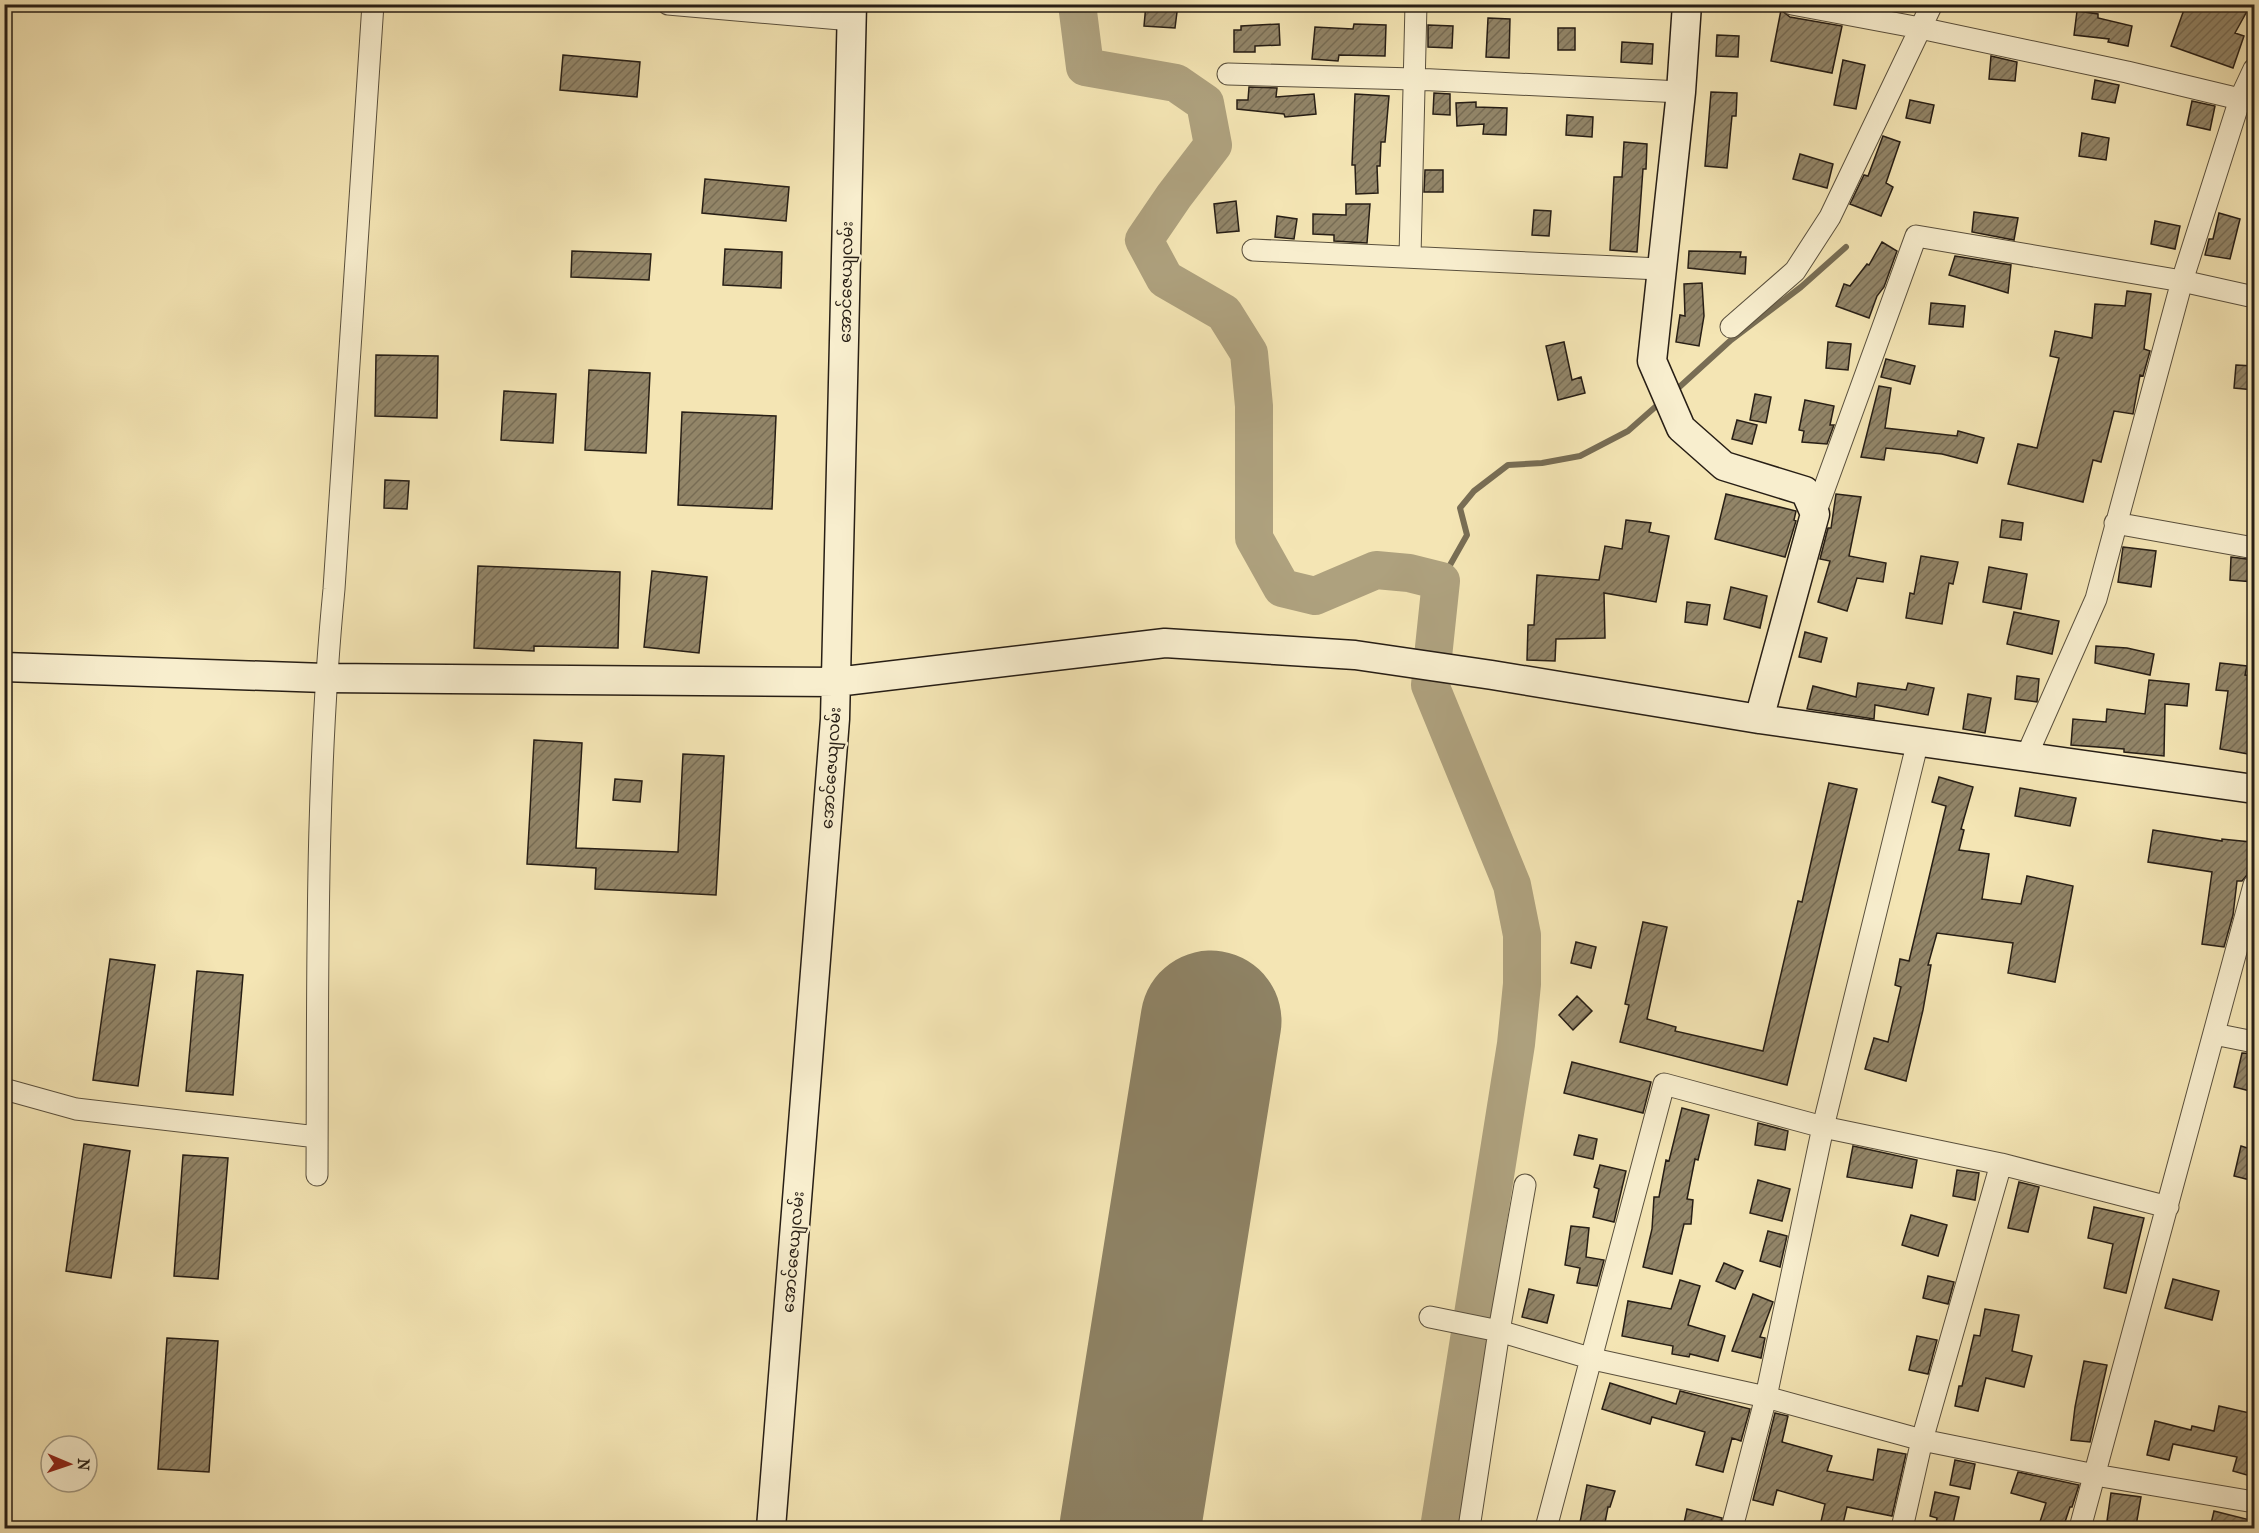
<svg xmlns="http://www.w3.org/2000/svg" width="2259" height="1533" font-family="'IM FELL French Canon','Noto Sans Myanmar',serif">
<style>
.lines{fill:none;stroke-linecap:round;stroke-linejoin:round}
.stream{stroke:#786d54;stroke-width:6}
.river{stroke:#aea17e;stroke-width:38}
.runway{stroke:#8e8264;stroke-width:141}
.building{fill:url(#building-hatch);stroke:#271e15;stroke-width:1.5}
.street-casing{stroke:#5a503d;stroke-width:23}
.secondary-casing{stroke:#271e15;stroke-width:31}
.street{stroke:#f8eece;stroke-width:21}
.secondary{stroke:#f8eece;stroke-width:28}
.labels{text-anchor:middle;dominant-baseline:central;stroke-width:5;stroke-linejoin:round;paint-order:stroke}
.street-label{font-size:16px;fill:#271e15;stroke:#f8eece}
</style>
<defs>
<pattern id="building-hatch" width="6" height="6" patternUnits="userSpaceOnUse" patternTransform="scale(1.5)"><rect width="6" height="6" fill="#928568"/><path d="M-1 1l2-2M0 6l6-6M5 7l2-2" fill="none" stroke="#776c54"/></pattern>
</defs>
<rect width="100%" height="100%" fill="#f4e5b4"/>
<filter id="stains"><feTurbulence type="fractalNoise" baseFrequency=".00333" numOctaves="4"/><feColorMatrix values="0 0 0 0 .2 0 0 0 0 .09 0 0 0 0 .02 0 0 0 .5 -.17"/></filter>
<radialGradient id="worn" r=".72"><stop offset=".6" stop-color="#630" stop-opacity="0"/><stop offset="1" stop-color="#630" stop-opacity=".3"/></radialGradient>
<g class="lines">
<path class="stream" d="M1675 391 1731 340 1801 287 1846 247
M1441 581 1467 535 1460 508 1474 491 1508 465 1542 463 1580 456 1628 431 1662 401"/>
<path class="river" d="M1077 4 1085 67 1176 83 1205 103 1213 145 1174 196 1144 240 1165 279 1224 313 1249 353 1254 406V538L1282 588 1315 596 1376 570 1409 573 1441 581 1430 685 1512 885 1522 935V984L1516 1044 1439 1528"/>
<path class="runway" d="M1130 1528 1211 1021"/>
</g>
<path class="building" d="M1146 4H1178L1175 28 1144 26Z
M2186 4H2251L2235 33 2244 36 2233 68 2171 46Z
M1781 10 1790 17 1842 26 1832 73 1771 61Z
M2077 11 2098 14V18L2132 26 2128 46 2108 42 2109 39 2074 35Z
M1488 18 1510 19 1509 58 1486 57Z
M1279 24 1280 45 1255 46V52H1234V30H1241V26Z
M1354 24 1386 25 1385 56 1339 55 1338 61 1312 59 1315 27 1353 29Z
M1428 25 1453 26 1452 48 1428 47Z
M1558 28H1575V50H1558Z
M1717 35 1739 36 1738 57 1716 56Z
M1622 42 1653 44 1652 64 1621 62Z
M563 55 640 62 637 97 560 90Z
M1991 56 2017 62 2015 81 1989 79Z
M1843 60 1865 65 1856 109 1834 105Z
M2095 80 2119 85 2115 103 2092 99Z
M1249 87 1277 88 1276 97 1314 94 1316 114 1285 117 1284 114 1237 109V100H1248Z
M1711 92 1737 93 1736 116H1732L1727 168 1705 166Z
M1434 93 1450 94V115L1433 114Z
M1355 94 1389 96 1385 142H1381L1380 166H1377L1378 193 1356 194 1355 165H1352Z
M1910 100 1934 105 1930 123 1906 118Z
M2192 101 2215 106 2210 130 2187 125Z
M1476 102V107L1507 108 1506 135 1483 134 1484 124 1457 126 1456 103Z
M1567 115 1593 117 1592 137 1566 135Z
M2082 133 2109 138 2106 160 2079 156Z
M1883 136 1900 142 1886 183 1893 187 1881 216 1850 204 1864 175 1868 176Z
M1624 142 1647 144 1646 169H1643L1637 252 1610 250 1614 177H1622Z
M1800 154 1833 164 1827 188 1793 179Z
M1425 170H1443V192H1424Z
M705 179 789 187 786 221 702 213Z
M1236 201 1239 231 1217 233 1214 204Z
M1346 204H1370L1367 243 1334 241V235L1313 234V214L1346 215Z
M1534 210 1551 211 1549 236 1532 235Z
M1974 212 2018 218 2014 240 1972 232Z
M2219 213 2240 219 2230 259 2205 255 2209 239H2213Z
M1277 216 1297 219 1294 239 1275 237Z
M2155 221 2180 226 2175 249 2151 244Z
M1882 242 1897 251 1884 287 1877 296 1869 318 1836 306 1844 284 1850 286 1867 264 1869 265Z
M725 249 782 252 781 288 723 285Z
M572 251 651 254 649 280 571 277Z
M1689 251 1741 252 1740 257H1746L1745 274 1688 268Z
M1955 256 2011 265 2008 293 1949 275Z
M1702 283 1704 316 1699 346 1676 342 1680 315 1685 316 1684 284Z
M2127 291 2151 294 2144 349 2150 351 2143 376 2140 375 2133 414 2114 411 2101 462 2093 460 2083 502 2008 484 2018 444 2037 448 2059 358 2050 356 2055 331 2092 338 2095 304 2125 306Z
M1931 303 1965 306 1963 327 1929 324Z
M1564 342 1572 380 1581 377 1585 393 1558 400 1546 346Z
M1828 342 1851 344 1848 370 1826 368Z
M376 355 438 356 437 418 375 416Z
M1886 359 1915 366 1910 384 1881 377Z
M2236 365 2254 366V390L2234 388Z
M589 370 650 373 646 453 585 450Z
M1879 386 1891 388 1885 428 1957 436 1958 431 1984 438 1977 463 1942 454 1886 448 1884 460 1861 457Z
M504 391 556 394 553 443 501 440Z
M1755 394 1771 397 1766 423 1750 420Z
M1805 400 1834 406 1830 425H1834L1827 444 1802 442 1804 431 1799 430Z
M682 412 776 416 772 509 678 505Z
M1737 420 1757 425 1752 444 1732 439Z
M385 480 409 481 407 509 384 508Z
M1726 494 1796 511 1794 520 1796 521 1785 557 1715 539Z
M1836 494 1861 497 1849 556 1886 563 1883 582 1857 578 1847 611 1818 602 1830 561 1820 559 1828 528H1831Z
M1626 520 1651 523 1649 532 1669 536 1656 602 1604 593 1605 638 1556 639 1555 661 1527 660 1528 625H1534L1537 575 1599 580 1605 546 1622 549Z
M2002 520 2023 523 2021 540 2000 537Z
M2123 547 2156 551 2151 587 2118 582Z
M1921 556 1958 562 1953 584 1949 583 1942 624 1906 618 1910 593 1914 594Z
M2231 557 2254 560V582L2230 580Z
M478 566 620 572 618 648 534 646V651L474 648Z
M1989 567 2027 574 2021 609 1983 602Z
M652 571 707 577 699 653 644 647Z
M1731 587 1767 596 1760 628 1724 619Z
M1687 602 1710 605 1707 625 1685 622Z
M2014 612 2059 621 2052 654 2007 644Z
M1805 632 1827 638 1821 662 1799 657Z
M2096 646 2127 648 2154 654 2150 675 2095 663Z
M2220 663 2247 666 2245 675 2254 676V755L2220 749 2228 691 2216 690Z
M2017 676 2039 679 2037 702 2015 699Z
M2149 680 2189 684 2187 706 2165 704 2164 756 2124 752V749L2071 745 2073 719 2106 722 2107 709 2145 714Z
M1858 683 1906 690 1908 683 1934 688 1928 715 1875 705 1874 719 1807 709 1813 686 1856 697Z
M1968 694 1991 698 1985 733 1963 729Z
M534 740 582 743 576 848 678 852 683 754 724 756 716 895 595 889 596 868 527 864Z
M1939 777 1973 787 1961 829 1964 830 1959 850 1989 854 1982 899 2021 904 2027 876 2073 886 2055 982 2008 973 2013 943 1937 933 1928 965H1931L1923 1010 1906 1081 1865 1069 1874 1038 1888 1042 1901 987 1895 985 1900 959 1909 961 1946 806 1932 802Z
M615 779 642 781 640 802 613 800Z
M1829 783 1857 789 1787 1085 1620 1042 1629 1005 1625 1004 1643 922 1667 927 1647 1019 1676 1027 1675 1031 1763 1051 1798 901 1802 902Z
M2020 788 2076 798 2070 826 2015 816Z
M2153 830 2222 841V839L2251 842 2247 875 2242 881H2237L2233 915 2224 947 2202 944 2212 872 2148 862Z
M1576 942 1596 947 1591 968 1571 963Z
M110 959 155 965 138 1086 93 1080Z
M197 971 243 975 233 1095 186 1091Z
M1577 996 1592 1011 1573 1030 1559 1015Z
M2242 1053 2254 1054V1092L2234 1087Z
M1572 1062 1651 1082 1643 1113 1564 1093Z
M1682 1108 1709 1115 1698 1160 1695 1159 1687 1199 1693 1200 1691 1224H1684L1672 1274 1643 1267 1652 1229 1654 1197H1659L1666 1160 1669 1161Z
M1758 1123 1788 1131 1785 1150 1755 1145Z
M1579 1135 1597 1139 1593 1159 1574 1155Z
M84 1144 130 1151 111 1278 66 1271Z
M1853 1146 1917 1160 1912 1188 1847 1177Z
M2241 1146 2254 1150V1181L2234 1176Z
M183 1155 228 1158 218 1279 174 1276Z
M1600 1165 1626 1171 1614 1222 1593 1217 1599 1189 1594 1187Z
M1957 1170 1979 1173 1975 1200 1953 1196Z
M1758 1180 1790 1189 1782 1221 1750 1213Z
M2019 1182 2039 1187 2028 1232 2008 1228Z
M2094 1207 2144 1218 2126 1293 2104 1288 2113 1244 2088 1238Z
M1911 1215 1947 1225 1938 1256 1902 1245Z
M1571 1226 1589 1228 1586 1257 1604 1260 1597 1286 1577 1283 1580 1268 1565 1265Z
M1768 1231 1787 1236 1780 1267 1760 1261Z
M1724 1263 1743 1271 1735 1289 1716 1281Z
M1928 1276 1954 1282 1948 1304 1923 1298Z
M2173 1279 2219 1291 2212 1320 2165 1308Z
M1680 1280 1700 1286 1688 1325 1725 1336 1718 1361 1690 1354 1689 1357 1672 1354 1673 1346 1622 1336 1628 1301 1671 1309Z
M1529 1289 1554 1295 1547 1323 1522 1317Z
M1753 1294 1773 1302 1760 1337 1765 1338 1761 1358 1732 1351Z
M1985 1309 2019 1315 2012 1351 2032 1356 2024 1387 1986 1378 1978 1411 1955 1406 1959 1386H1962L1974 1335 1980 1336Z
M1917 1336 1937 1340 1928 1374 1909 1370Z
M167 1338 218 1341 209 1472 158 1469Z
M2084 1361 2107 1365 2090 1442 2071 1440 2075 1407Z
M1610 1383 1676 1404 1680 1391 1750 1409 1741 1441 1732 1438 1723 1472 1696 1465 1705 1432 1652 1417 1650 1424 1602 1409Z
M2219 1406 2254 1414V1477L2233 1471 2237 1457 2173 1444 2169 1460 2147 1455 2155 1421 2191 1430 2192 1426 2214 1431Z
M1775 1413 1788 1416 1782 1442 1832 1456 1827 1471 1873 1480 1878 1449 1906 1454 1892 1516 1847 1507 1842 1528H1831L1820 1526 1825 1504 1777 1490 1773 1505 1753 1500Z
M1955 1460 1975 1464 1970 1489 1950 1485Z
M2018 1472 2079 1485 2072 1507H2070L2063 1528H2038L2046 1503 2011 1493Z
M1587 1485 1615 1491 1610 1507H1608L1604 1528H1579Z
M1935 1492 1959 1497 1952 1528H1935L1937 1518 1930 1516Z
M2111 1493 2141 1497 2136 1526 2107 1521Z
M1687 1509 1722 1518 1720 1528H1683Z
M2214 1511 2254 1521V1528H2210Z"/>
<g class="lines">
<defs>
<path id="street" d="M668 4 852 20
M1792 4 1920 28 2127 72 2252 102
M1228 74 1414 79 1681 92
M1253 250 1660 269
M1410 257 1416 4
M1731 327 1795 271 1830 217 1932 4
M1815 514 1916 236 2182 281 2254 297
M2115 523 2254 548
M2026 757 2096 599 2182 281 2240 99 2254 69
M2214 1034 2254 1042
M4 1089 76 1109 317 1137
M317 1175C318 980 315 784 334 589L373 4
M1430 1317 1499 1331 1593 1359 1766 1397 1922 1440 2095 1475 2254 1502
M1469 1528 1499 1331 1525 1185
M1546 1528 1664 1084 1823 1127 2001 1164 2168 1207
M1732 1528 1766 1397 1823 1127 1918 741
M1902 1528 1922 1440 2001 1164
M2080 1528 2254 885"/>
<path id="secondary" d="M1687 4 1681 92 1652 361 1681 428 1724 466 1805 491 1815 514 1759 719 2254 789
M4 667 325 678 836 682 1165 643 1355 655 1492 675 1759 719
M771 1528 835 719 852 4"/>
</defs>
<use href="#street" class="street-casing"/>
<use href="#secondary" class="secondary-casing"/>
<use href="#street" class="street"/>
<use href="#secondary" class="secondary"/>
</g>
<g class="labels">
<g class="street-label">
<text transform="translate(846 282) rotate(-89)">အောင်ဇေယျလမ်း</text>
<text transform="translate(831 768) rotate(-86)">အောင်ဇေယျလမ်း</text>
<text transform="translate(793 1252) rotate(-85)">အောင်ဇေယျလမ်း</text>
</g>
</g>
<rect width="2259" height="1533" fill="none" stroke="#f4e5b4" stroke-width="24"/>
<rect x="6" y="6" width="2247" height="1521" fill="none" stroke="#271e15" stroke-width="3"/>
<rect x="12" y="12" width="2235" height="1509" fill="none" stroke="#271e15" stroke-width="1.5"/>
<g transform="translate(69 1464) rotate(92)"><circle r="28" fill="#f8eece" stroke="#a49b84" stroke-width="1.5"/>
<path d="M0-4.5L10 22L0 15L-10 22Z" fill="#8f2418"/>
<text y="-9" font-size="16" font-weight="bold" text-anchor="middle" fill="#271e15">N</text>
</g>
<rect width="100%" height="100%" filter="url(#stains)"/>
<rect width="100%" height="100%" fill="url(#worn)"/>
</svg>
